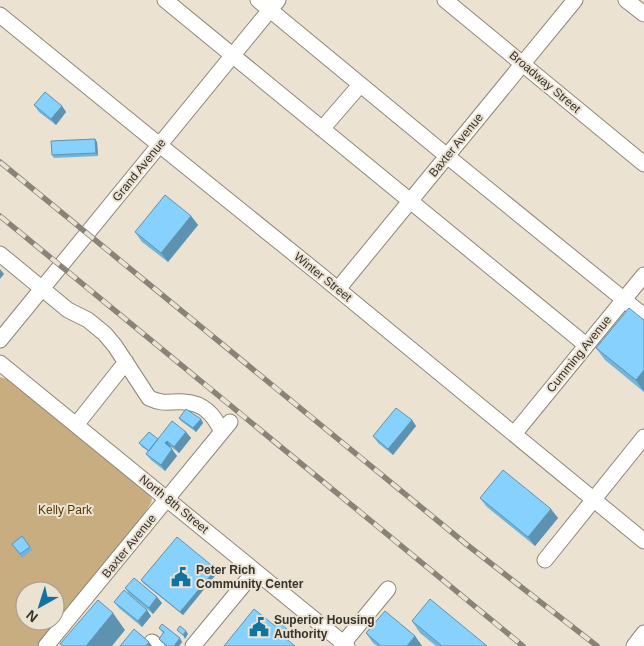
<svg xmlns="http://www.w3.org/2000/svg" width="644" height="646" font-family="Helvetica,sans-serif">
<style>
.green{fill:#c7ad7f;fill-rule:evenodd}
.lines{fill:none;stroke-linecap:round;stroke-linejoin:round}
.minor-casing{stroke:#8e8678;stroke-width:17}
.minor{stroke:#fff;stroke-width:15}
.rail-casing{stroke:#898378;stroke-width:5.5}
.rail{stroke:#ebe2d2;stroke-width:4;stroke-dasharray:11;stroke-linecap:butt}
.wall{fill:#73b4da}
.shaded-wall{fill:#5e92b1}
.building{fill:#86d1fd;stroke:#5e92b1}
.labels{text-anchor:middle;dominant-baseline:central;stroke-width:4;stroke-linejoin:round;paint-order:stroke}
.street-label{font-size:12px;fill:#35322c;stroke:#ebe2d2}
.park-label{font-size:12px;fill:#543b01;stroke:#ebe2d2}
.poi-label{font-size:12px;font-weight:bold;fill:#35322c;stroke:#ebe2d2;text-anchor:start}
</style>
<rect width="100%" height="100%" fill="#ebe2d2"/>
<path class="green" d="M0 377 7 379 147 493 152 499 151 503 138 523 38 646H0ZM25 591H55V621H25Z"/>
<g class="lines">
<defs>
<path id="minor" d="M165 0 586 345
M258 0 447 156 644 316
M445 0 644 164
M626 0 644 14
M0 15 141 130 323 277 644 541
M322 129 360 85
M0 254 68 310 88 320 105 334 115 346 149 398C164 405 169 401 184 402 204 403 214 415 222 432
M338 289 575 0
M0 340 278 0
M0 363 347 646
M76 425 126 362
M514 434 644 275
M545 560 644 437
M152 642 157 646
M46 646 230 422
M193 646 255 571
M341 646 388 589
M634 646 644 633"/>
</defs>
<use href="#minor" class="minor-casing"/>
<use href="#minor" class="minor"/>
<defs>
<path id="rail" d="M0 162 466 544 597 646
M0 216 523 646"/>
</defs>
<use href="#rail" class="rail-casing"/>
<use href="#rail" class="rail"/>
</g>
<path class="wall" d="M34 105 62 106 66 112 56 125 39 112Z
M95 139 97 142 98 156 54 158 52 155Z
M191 216 198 225 168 262 142 242 135 232Z
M644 320V392L605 360 596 348Z
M179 418 201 419 203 423 196 432 181 421Z
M412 420 416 426 393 455 378 443 373 436Z
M186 432 191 438 179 453 171 447 170 448 177 456 165 471 151 460 146 454 148 451 142 447 139 443Z
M480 498 558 518 535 546 487 507Z
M22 536 32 550 22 558 12 544Z
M218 572 183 615 143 583 141 580Z
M125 588 157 597 162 603 153 614 129 594Z
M114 602 151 616 142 627 119 608Z
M412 621 487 646H436L420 633Z
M159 628 182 642 179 646H166L161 642 159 639 163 633Z
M366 633 415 636 422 646H377L373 643Z"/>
<path class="shaded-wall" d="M62 106 66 112 56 125 51 119Z
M95 139 97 142 98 156 96 153Z
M191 216 198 225 168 262 161 253Z
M0 269 4 274 0 279Z
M644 370V392L636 380Z
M201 419 203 423 196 432 193 428Z
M412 420 416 426 393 455 388 449Z
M186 432 191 438 179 453 174 447Z
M167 441 171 447 169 449 165 443Z
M172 449 177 456 165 471 161 465Z
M551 509 558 518 535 546 528 537Z
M216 569 218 572 183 615 180 612Z
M157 597 162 603 153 614 149 608Z
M147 610 151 616 142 627 138 621Z
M113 613 125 630 112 646H86Z
M186 631 188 634 185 639 183 635Z
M289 631 291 634 286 640 284 637Z
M415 636 422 646H407Z
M180 638 182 642 179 646H174Z
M149 642 152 646H146Z"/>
<path class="building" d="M45 92 62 106 51 119 34 105Z
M95 139 96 153 52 155 51 141Z
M165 195 191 216 161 253 135 232Z
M629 308 644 320V370L636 380 596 348Z
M396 408 412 420 388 449 373 436Z
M186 409 201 419 193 428 179 418Z
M172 421 186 432 174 447 167 441 165 443 172 449 161 465 146 454Z
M149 432 158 439 149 451 139 443Z
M503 470 551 509 528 537 480 498Z
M22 536 30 547 20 554 12 544Z
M177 537 216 569 180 612 141 580Z
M134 578 157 597 149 608 125 588Z
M124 590 147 610 138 621 114 602Z
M430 599 487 646H442L412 621Z
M98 600 113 613 86 646H63L60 644Z
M254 609 275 626 279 622 289 631 284 637 295 646H224Z
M385 611 415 636 407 646H381L366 633Z
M162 624 180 638 174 646H167L159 639 164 632 159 628Z
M180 626 186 631 183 635 177 630Z
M134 629 149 642 146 646H120Z"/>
<defs>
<symbol id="civic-bare" viewBox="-9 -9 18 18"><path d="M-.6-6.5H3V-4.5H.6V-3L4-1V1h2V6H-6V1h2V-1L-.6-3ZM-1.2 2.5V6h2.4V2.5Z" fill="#1173a0" stroke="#ebe2d2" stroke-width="2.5" paint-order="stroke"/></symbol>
</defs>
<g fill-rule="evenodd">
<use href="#civic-bare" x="167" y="563" width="28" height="28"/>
<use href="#civic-bare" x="245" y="613" width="28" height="28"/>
</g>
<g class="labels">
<g class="street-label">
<text transform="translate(545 82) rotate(40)">Broadway Street</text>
<text transform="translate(456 145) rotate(-51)">Baxter Avenue</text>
<text transform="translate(139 170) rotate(-51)">Grand Avenue</text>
<text transform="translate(323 277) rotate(39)">Winter Street</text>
<text transform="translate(579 354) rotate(-51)">Cumming Avenue</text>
<text transform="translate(174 504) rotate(39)">North 8th Street</text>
<text transform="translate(129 546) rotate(-51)">Baxter Avenue</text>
</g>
<g class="park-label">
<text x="65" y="510">Kelly Park</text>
</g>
<g class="poi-label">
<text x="196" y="570">Peter Rich<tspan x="196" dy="14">Community Center</tspan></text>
<text x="274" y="620">Superior Housing<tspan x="274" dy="14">Authority</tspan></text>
</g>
</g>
<g transform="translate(40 606) rotate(219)"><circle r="24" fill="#ebe2d2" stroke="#a29c90"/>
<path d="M0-4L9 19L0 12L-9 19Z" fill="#1173a0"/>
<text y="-8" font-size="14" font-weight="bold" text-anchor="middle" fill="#35322c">N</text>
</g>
</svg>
